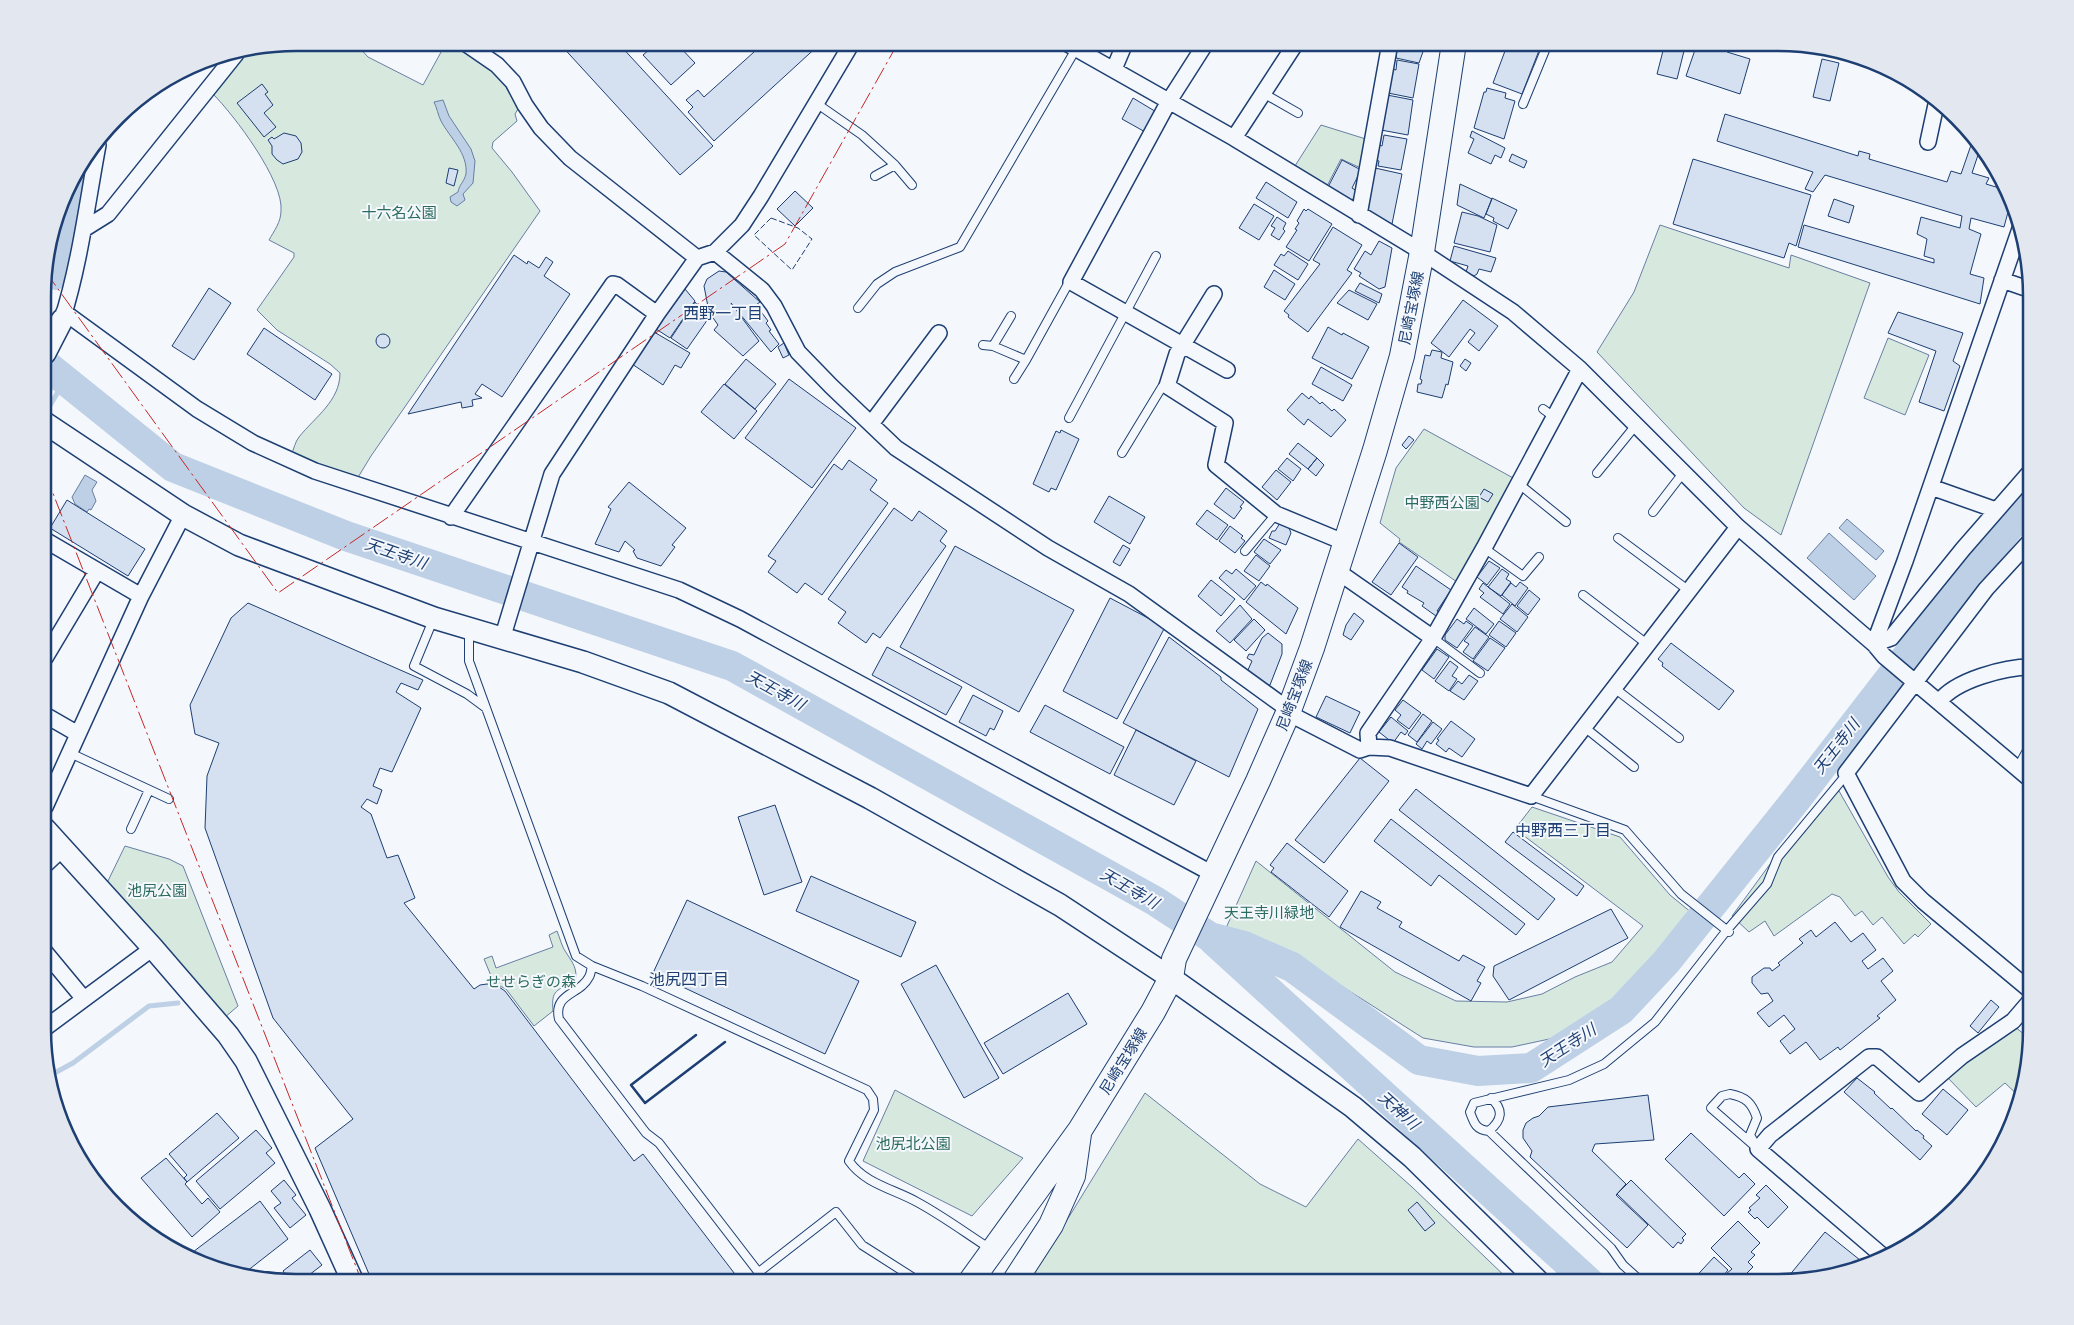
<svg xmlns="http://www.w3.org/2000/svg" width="2074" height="1325" font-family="'IBM Plex Sans','Noto Sans JP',sans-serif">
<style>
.green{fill:#d7e8df;stroke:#687fa3}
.water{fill:#bed0e5;stroke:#687fa3}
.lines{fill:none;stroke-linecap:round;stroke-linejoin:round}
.stream{stroke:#bed0e5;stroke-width:5}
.canal{stroke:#bed0e5;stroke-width:18}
.river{stroke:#bed0e5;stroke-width:30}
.building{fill:#d5e0f0;stroke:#1d3f73}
.lane-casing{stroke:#1d3f73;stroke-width:10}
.street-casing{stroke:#1d3f73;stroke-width:18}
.secondary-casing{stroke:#1d3f73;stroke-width:24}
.primary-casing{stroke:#1d3f73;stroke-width:26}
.lane{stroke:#f4f7fb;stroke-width:8}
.street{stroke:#f4f7fb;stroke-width:15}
.secondary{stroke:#f4f7fb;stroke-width:21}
.primary{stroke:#f4f7fb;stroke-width:24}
.fence{stroke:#1d3f73;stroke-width:1;stroke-dasharray:6 2.5;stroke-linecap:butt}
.wall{stroke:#1d3f73;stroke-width:2.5}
.power{stroke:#c62828;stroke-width:1;stroke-dasharray:18 4 2.5 4;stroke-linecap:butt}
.labels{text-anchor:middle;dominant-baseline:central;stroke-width:4;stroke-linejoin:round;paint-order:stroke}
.park-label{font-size:15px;fill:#2c6c60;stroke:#f4f7fb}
.street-label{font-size:15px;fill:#1d3f73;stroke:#f4f7fb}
.neighbourhood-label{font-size:16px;fill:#1d3f73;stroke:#f4f7fb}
.water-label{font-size:16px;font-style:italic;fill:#1d3f73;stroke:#f4f7fb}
.rim{fill:none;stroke:#1d3f73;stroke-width:2.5}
</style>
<rect width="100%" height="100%" fill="#f4f7fb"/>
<path class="green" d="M296 43H337L351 47 357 45 368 57 423 85 446 43 462 45 500 76 518 109 515 114 517 121 493 142 492 148 512 172 540 211 371 456 357 479 291 455C294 449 295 442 299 437 315 417 340 401 340 373L330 364 277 330 257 310 294 257V253L269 240C274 231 281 222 281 211 284 181 234 115 213 94L244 53Z
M1321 125 1369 140 1363 169 1341 159 1326 188 1293 169Z
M1660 225 1789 268 1791 255 1870 283 1781 535 1744 508 1597 352 1634 292Z
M1888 338 1929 355 1905 415 1864 398Z
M1424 429 1515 479 1460 584 1399 542 1400 539 1380 523 1396 468Z
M1839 791 1888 877 1899 892 1931 924 1918 937 1915 934 1904 944 1882 917 1873 925 1862 911 1855 916 1840 897 1832 894 1774 936 1765 921 1749 932 1732 916 1798 826Z
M1532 807 1620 837 1670 895 1692 913 1639 981 1598 1019 1554 1038 1512 1047H1474L1423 1038 1310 966 1226 928 1256 861 1395 972 1456 1001 1507 1002 1542 994 1575 977 1612 962 1643 926 1515 829Z
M125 846 169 859 183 866 238 1006 224 1018 105 887Z
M557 931C560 938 562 948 567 954 573 963 578 970 575 981 557 991 551 989 553 1011L534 1026 506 989 494 983 484 959 492 956 496 968 553 947 549 935Z
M2014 1026 2031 1040 2021 1098 2005 1083 1976 1107 1947 1077 1984 1045Z
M895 1090 1023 1158 972 1216 863 1161Z
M1145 1093 1260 1184 1306 1207 1358 1139 1412 1187 1511 1282H1029Z"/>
<path class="water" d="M443 100 449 116 471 149 475 161 473 183 463 194 465 200 457 206 451 202 450 197 458 192C459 185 464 182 466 174 468 153 450 138 441 121 438 115 437 108 434 102Z
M85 475 97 482 92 490 96 501 91 510 89 509 87 512 75 504 72 497Z
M1847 519 1884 551 1876 560 1839 528Z
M1829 533 1876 576 1854 600 1807 558Z"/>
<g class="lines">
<path class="stream" d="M45 414 65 380
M49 1076 73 1063 149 1006 178 1003"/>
<path class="canal" d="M56 281 78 172"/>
<path class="river" d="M45 364 173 467 346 536 732 666 1155 901 1210 937 1244 946 1292 967 1419 1060 1478 1071 1531 1068 1621 1010 1666 962 1799 796 1952 598 2031 500
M1214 941 1589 1282"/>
</g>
<path class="building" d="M559 43H618L713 146 680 175Z
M657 43H676L695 63 671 85 643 55Z
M764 43H821L714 141 688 112 693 107 686 100 698 90 704 97Z
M1396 43H1426L1419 63 1396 58 1397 49 1395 48Z
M1508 43 1514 46 1515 43H1526L1540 48 1522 94 1493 83Z
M1665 43H1686L1677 79 1657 74Z
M1697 44 1715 48 1721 45 1727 52 1750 59 1740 94 1686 76Z
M1822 59 1839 63 1830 101 1813 97Z
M1397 60 1419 64 1413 98 1388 93 1392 69 1396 70Z
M262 84 268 92 265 94 273 105 264 113 276 127 264 137 237 103Z
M1487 88 1506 93 1505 98 1515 101 1504 139 1474 128 1484 92H1486Z
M1387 95 1413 100 1408 135 1381 130Z
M1133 98 1158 113 1147 133 1122 119Z
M1725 114 1858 156 1859 151 1870 154 1869 159 1947 182 1951 171 1961 174 1971 145 1980 149 1972 173 1989 178 1986 184 2006 190 2011 201 2004 227 1971 218 1969 229 1981 234 1970 274 1984 278 1980 304 1798 247 1804 225 1934 263V259L1924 256 1927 239 1917 234 1921 217 1960 228 1962 216 1825 175 1813 192 1805 189 1813 172 1717 141Z
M1472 131 1505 148 1501 158 1495 155 1491 164 1468 153 1474 139 1470 137Z
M284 133 296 136 301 143 302 152 298 159 283 164 277 160 272 154V146L268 140 272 137 274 139Z
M1384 135 1407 139 1401 170 1378 166 1379 161 1376 160 1379 145 1382 146Z
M1512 154 1527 161 1524 168 1509 161Z
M1693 159 1811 195 1796 246 1789 243 1784 258 1673 224Z
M1342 160 1361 170 1352 188 1357 191 1352 201 1327 189Z
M449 168 458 170 454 186 446 183Z
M1375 168 1402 174 1392 224 1368 211Z
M1266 182 1297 202 1288 218 1256 198Z
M1460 184 1492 199 1484 218 1457 205Z
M795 191 813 208 795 226 777 209Z
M1492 198 1517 210 1508 229 1493 221 1494 218 1486 214Z
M1834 199 1854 206 1849 223 1828 216Z
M1254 204 1274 216 1259 240 1239 228Z
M1304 209 1306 211 1308 209 1332 224 1309 261 1286 247 1297 230 1295 229 1299 223 1297 221Z
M1462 212 1478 216 1497 225 1490 252 1454 243Z
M1277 217 1286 223 1283 229 1285 231 1279 240 1271 235 1275 228 1271 226Z
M1333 227 1362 245 1347 270 1352 273 1308 332 1288 317 1289 315 1284 311 1320 264 1313 260Z
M1379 241 1392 248 1385 287 1379 289 1359 276 1361 273 1354 269 1365 251 1371 255Z
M1454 246 1496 258 1491 272 1479 269 1477 274 1474 276 1466 272 1468 266 1450 261Z
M1288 251 1308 264 1298 280 1274 265 1281 254 1284 256Z
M514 255 527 264 528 261 539 268 546 257 553 262 544 276 570 294 502 397 482 384 475 394 482 398 472 400 473 406 462 408 461 402 408 414Z
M1274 270 1295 284 1285 300 1264 287Z
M719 271 726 272 760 302 756 305 768 321 766 323 771 330 769 331 779 344 771 352 731 303 759 341 743 356 714 330 718 325 709 312 704 286 707 279Z
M1360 283 1382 294 1379 303 1355 291Z
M209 288 231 303 194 360 172 346Z
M685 289 695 301 670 338 656 329Z
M1349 290 1377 304 1368 320 1337 303Z
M1463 300 1498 326 1479 351 1468 342 1475 333 1470 329 1449 357 1431 343Z
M695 302 708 319 687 349 671 338Z
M1898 312 1963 333 1953 361 1960 366 1944 411 1919 402 1936 351 1888 333Z
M1328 327 1342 335 1343 333 1369 347 1352 379 1312 358Z
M264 328 332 374 315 400 247 354Z
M654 332 690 353 681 368 675 365 663 385 632 364Z
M376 341a7 7 0 1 1 14 0a7 7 0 1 1-14 0Z
M784 343 789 355 783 358 778 347Z
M1432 350 1442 352 1441 358 1453 362 1448 385 1446 384 1442 398 1417 392 1418 384H1421L1422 380 1420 379 1425 355 1430 356Z
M746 359 776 384 755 409 725 384Z
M1465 359 1471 363 1466 371 1460 366Z
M1321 367 1352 385 1343 401 1312 384Z
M789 379 856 428 812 488 745 438Z
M724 384 757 411 734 439 701 412Z
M1302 393 1309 399 1311 396 1320 404 1322 402 1332 411 1334 409 1346 420 1331 437 1308 419 1304 425 1287 410Z
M1061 430 1079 439 1056 490 1051 488 1049 492 1033 484 1056 431 1060 433Z
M1409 436 1414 440 1406 449 1402 445Z
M1298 443 1317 458 1308 469 1289 454Z
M1287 458 1301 469 1293 481 1278 469Z
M1317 458 1324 465 1316 476 1308 469Z
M849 460 877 480 870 490 888 503 822 595 805 583 797 593 768 572 776 561 768 556 834 464 842 470Z
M1276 470 1291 482 1277 500 1262 487Z
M629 482 686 528 672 545 675 547 661 566 637 558 633 551 635 550 625 541 619 552 595 544 611 509 608 507Z
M1226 488 1244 502 1240 507 1242 508 1234 519 1214 504Z
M1484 489 1493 494 1488 502 1479 497Z
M1109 496 1145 517 1130 544 1094 522Z
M67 500 145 549 128 576 50 528Z
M894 508 912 521 919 511 947 531 940 541 946 546 880 638 873 633 866 643 838 623 846 612 828 599Z
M1207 510 1228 525 1217 540 1196 524Z
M1280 523 1289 528 1291 533 1286 545 1269 538 1272 531H1275Z
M1230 526 1243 536 1241 538 1245 541 1235 553 1219 541Z
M1264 539 1281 550 1270 564 1254 552Z
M1399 543 1418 557 1391 595 1372 582Z
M1123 545 1130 549 1120 566 1113 562Z
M955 546 1074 610 1019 712 900 647Z
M1256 555 1270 566 1259 581 1244 571Z
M1489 561 1500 568 1487 585 1477 577Z
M1416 566 1451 590 1437 611 1439 612 1436 616 1422 606 1424 603 1407 593 1408 591 1402 587Z
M1236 569 1256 586 1244 600 1219 578 1226 570 1232 574Z
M1502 569 1509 574 1506 579 1511 582 1501 596 1488 587Z
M1211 580 1235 599 1221 616 1198 596Z
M1261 582 1266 586 1267 584 1298 608 1286 634 1246 602Z
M1520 582 1528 588 1515 606 1502 595 1511 583 1516 587Z
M1483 583 1510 604 1503 614 1480 597 1484 593 1479 589Z
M1529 590 1540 599 1528 615 1517 606Z
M1110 598 1165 627 1117 719 1063 691Z
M248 603 423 680 418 690 401 683 396 692 421 708 392 772 380 768 373 786 382 790 377 804 367 799 361 807 371 814 387 858 398 855 415 898 404 903 474 989 480 985 487 984 496 985 505 991 634 1161 643 1154 741 1282H374L372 1281 315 1148 353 1119 273 1018 205 828 207 776 219 743 195 734 190 705 231 618Z
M1512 604 1528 617 1517 632 1500 619Z
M1240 605 1252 619 1230 643 1216 631Z
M1474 608 1494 624 1486 634 1466 619Z
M1354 613 1364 621 1351 640 1343 635 1346 625Z
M1254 619 1265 630 1246 651 1234 640Z
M1457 619 1464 624 1466 621 1473 626 1457 648 1445 640V635Z
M1499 621 1516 633 1506 647 1489 635Z
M1475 627 1489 637 1473 659 1463 652 1469 644 1464 641Z
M1268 633 1282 644V654L1270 685 1266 686 1247 672 1252 661 1247 658 1249 654 1254 655 1262 638Z
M1169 637 1221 677V680L1258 709 1229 777 1123 723Z
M1490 638 1505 648 1488 671 1473 661Z
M1671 643 1734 691 1719 710 1662 666 1663 663 1658 659Z
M887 647 962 687 946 715 872 675Z
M1437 649 1449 657 1434 679 1422 670Z
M1450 661 1458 667 1452 676 1457 679 1449 691 1435 681Z
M1469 675 1478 681 1464 700 1450 691 1458 681 1462 684Z
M973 695 1003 711 994 730 990 728 986 736 959 722Z
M1326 696 1360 712 1350 733 1316 717Z
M1403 700 1421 713 1409 729 1397 720 1401 715 1395 710Z
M1045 705 1124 747 1110 774 1030 732Z
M1423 714 1432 721 1417 742 1408 735Z
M1391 717 1408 731 1405 735 1401 732 1393 743 1379 732Z
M1451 721 1475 739 1462 757 1449 748 1446 752 1436 744 1439 740 1437 739Z
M1433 722 1442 729 1431 744 1427 741 1422 749 1416 744Z
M1136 730 1196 761 1174 805 1114 775Z
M1360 758 1389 781 1324 863 1295 840Z
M1416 789 1555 899 1538 920 1399 810Z
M775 805 802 882 764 895 738 817Z
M1391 819 1525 924 1516 935 1439 875 1431 886 1374 841Z
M1513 832 1584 886 1577 896 1505 842Z
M1287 843 1348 891 1329 917 1271 872 1274 868 1270 865Z
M811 876 916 922 901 957 796 911Z
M1361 891 1381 902 1377 908 1402 922 1399 927 1459 961 1463 955 1485 967 1477 981 1481 983 1471 1001 1340 927Z
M687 900 859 981 825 1054 653 973Z
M1611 909 1628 938 1509 1000 1493 976 1494 966Z
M1835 922 1851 942 1863 933 1876 950 1862 961 1868 969 1883 958 1893 971 1881 981 1896 1000 1877 1016 1880 1018 1840 1050 1838 1047 1820 1060 1806 1042 1790 1054 1780 1041 1795 1029 1784 1015 1769 1027 1757 1013 1773 1001 1768 993 1761 994 1752 983V977L1764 968H1770L1772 971 1780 965 1778 963 1803 943 1799 939 1811 930 1816 937Z
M936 965 999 1078 964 1098 901 984Z
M1068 993 1087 1024 1003 1074 984 1043Z
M1991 1000 1999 1007 1978 1033 1970 1026Z
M1857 1078 1875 1092 1874 1093 1891 1109 1892 1108 1916 1131 1917 1130 1924 1136 1923 1138 1932 1146 1920 1160 1844 1092Z
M1943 1089 1968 1110 1947 1135 1922 1114Z
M1648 1095 1654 1140 1595 1144 1592 1151 1626 1184 1616 1195 1648 1225 1627 1248 1530 1157 1532 1151 1523 1138V1130L1526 1123 1533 1118 1539 1116 1548 1107Z
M217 1113 239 1138 187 1182 184 1178 187 1175 169 1154Z
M256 1130 272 1148 266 1153 275 1163 220 1209 196 1181Z
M1691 1133 1739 1178 1744 1173 1755 1184 1724 1216 1665 1159Z
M166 1158 187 1182 185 1184 202 1204 208 1198 220 1212 192 1237 141 1178Z
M284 1180 296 1195 292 1198 306 1215 290 1228 274 1208 281 1203 271 1191Z
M1631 1180 1686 1234 1682 1238 1684 1240 1681 1244 1678 1242 1673 1248 1617 1194Z
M1766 1185 1788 1207 1768 1228 1757 1217 1755 1219 1748 1212 1751 1210 1749 1208 1760 1198 1756 1195Z
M260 1201 288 1239 242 1275 230 1274 189 1255Z
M1417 1202 1435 1223 1425 1231 1408 1210Z
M1738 1221 1760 1243 1751 1252 1755 1255 1748 1262 1753 1267 1738 1282H1734L1726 1274 1732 1269 1711 1248Z
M1825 1232 1865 1264 1844 1274 1795 1282 1788 1277Z
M310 1250 322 1265 300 1282H291L283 1271Z
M1714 1257 1728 1270 1718 1282H1691Z"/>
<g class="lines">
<defs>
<path id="lane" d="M1263 93 1298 113
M816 103 862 135 895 165 912 185
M1523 104 1548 43
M875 176 895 165
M858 308 877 284 895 272 960 247 1076 49
M983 345 993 346 1026 360
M993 346 1011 316
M1014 379 1026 360 1068 284 1071 282
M1543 409 1554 417
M1069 418 1156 256
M1122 453 1162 387 1167 386
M1597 473 1636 425
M1519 484 1566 522
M1653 512 1683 473
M1618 538 1688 590
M1484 548 1523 576 1539 557
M1245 551 1276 514
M1583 595 1647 644
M433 620 414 666 467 694 486 708
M469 630V661L576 956 592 966 642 986 867 1090 873 1099 874 1110 849 1161C865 1184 894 1189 917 1202 943 1216 967 1234 992 1250
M1433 638 1480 673
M1613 687 1679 738
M1583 726 1634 767
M70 753 169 799
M2017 769 2031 743
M1531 796 1625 830 1681 894 1729 932
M131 829 149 790
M592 966C591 969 591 974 589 977 580 995 553 993 559 1019L646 1133 659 1143 766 1282
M1730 1094C1746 1097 1752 1103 1757 1118L1750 1135 1758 1149 1711 1108 1722 1096Z
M1489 1131C1502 1120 1504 1110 1491 1098
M759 1272 836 1212 862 1245 920 1282
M1642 1282 1623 1265 1611 1248 1489 1131C1476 1130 1474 1123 1470 1112L1474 1103 1569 1080 1604 1064 1655 1022 1727 930 1767 884 1778 857 1846 775"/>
<path id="street" d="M465 43 497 65 513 82 525 105 541 128 570 158 697 258
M852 43 761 196 742 225 715 252 762 290 774 306 798 352 831 386 896 448 1048 548 1129 594 1289 710
M1066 43 1234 138 1422 252 1513 312 1580 369 1738 527 1874 644 1884 656 2031 780
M1206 43 1169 101 1071 282 1227 370
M1114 69 1125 43
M1234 138 1296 43
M1928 142 1937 100
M1359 215 1390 43
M84 229 108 214 236 54
M2002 280 2031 290
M1214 294 1177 354 1167 386 1225 423 1216 465 1276 514 1346 543
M64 312 197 409 253 443 315 471 679 590 740 619 1213 874
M62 320C80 263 87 204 98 145
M871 424 939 333
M1931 487 1996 510
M451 517 613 284 617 285 657 314
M45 540 141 596 183 515
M2031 540 1986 589 1846 773 1903 881 1923 901 2031 991
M1337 571 1433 638
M502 639 552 474 657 314 697 258 715 252
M1874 644 1905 561 2021 226
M1874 644 1891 638 1963 549 2031 471
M45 658 97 571
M1939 702C1955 680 2005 667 2031 667
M1288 713 1360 750 1369 747 1390 748 1531 796 1738 527
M45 715 78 734
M1369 747 1368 733 1433 638 1484 548 1580 369
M45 807 141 596
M45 865 62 849
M45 952 84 999
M45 1028 153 948
M1884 1257 1758 1149 1770 1135 1869 1057H1877L1919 1093 1962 1056 2013 1021 2031 1000"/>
<path id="secondary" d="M45 353 62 320
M45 423 183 515 239 545 434 618 583 662 669 693 870 798 1060 905 1171 978 1353 1107 1412 1157 1539 1282
M45 829 153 948 228 1035 246 1061 320 1209 353 1282"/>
<path id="primary" d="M970 1282 1080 1130 1153 1012 1171 978 1174 959 1258 781 1288 713 1312 648 1375 450 1402 356 1422 252 1454 43
M1014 1282 1051 1225 1073 1176 1079 1134"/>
</defs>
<use href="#lane" class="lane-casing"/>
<use href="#street" class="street-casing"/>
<use href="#secondary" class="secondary-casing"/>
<use href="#primary" class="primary-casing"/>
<use href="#lane" class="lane"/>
<use href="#street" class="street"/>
<use href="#secondary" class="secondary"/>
<use href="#primary" class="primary"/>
<path class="fence" d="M771 218 798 228 812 239 792 270 754 235Z"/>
<path class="wall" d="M696 1035 631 1085 645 1103 725 1042"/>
<path class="power" d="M45 271 278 593 785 244 898 43
M45 473 362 1282"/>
</g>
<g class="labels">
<g class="park-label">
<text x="399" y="212">十六名公園</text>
<text x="1442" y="502">中野西公園</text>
<text x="157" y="890">池尻公園</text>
<text x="1269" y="912">天王寺川緑地</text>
<text x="531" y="981">せせらぎの森</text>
<text x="913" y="1143">池尻北公園</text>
</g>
<g class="street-label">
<text transform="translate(1411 308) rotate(-79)">尼崎宝塚線</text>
<text transform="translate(1294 695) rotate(-69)">尼崎宝塚線</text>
<text transform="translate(1123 1061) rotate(-58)">尼崎宝塚線</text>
</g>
<g class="neighbourhood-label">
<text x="723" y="313">西野一丁目</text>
<text x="1563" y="830">中野西三丁目</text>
<text x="689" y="979">池尻四丁目</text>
</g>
<g class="water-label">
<text transform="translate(396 553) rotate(19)">天王寺川</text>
<text transform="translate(776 690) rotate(29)">天王寺川</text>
<text transform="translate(1836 746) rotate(-52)">天王寺川</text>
<text transform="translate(1130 888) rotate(30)">天王寺川</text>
<text transform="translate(1567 1045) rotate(-33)">天王寺川</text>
<text transform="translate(1399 1110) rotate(42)">天神川</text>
</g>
</g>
<path d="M0 0H2074V1325H0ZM296 51H1778A245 245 0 0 1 2023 296V1029A245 245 0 0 1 1778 1274H296A245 245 0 0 1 51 1029V296A245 245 0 0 1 296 51Z" fill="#e3e8f0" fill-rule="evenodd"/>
<path class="rim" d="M296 51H1778A245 245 0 0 1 2023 296V1029A245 245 0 0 1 1778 1274H296A245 245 0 0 1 51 1029V296A245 245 0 0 1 296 51Z"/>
</svg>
